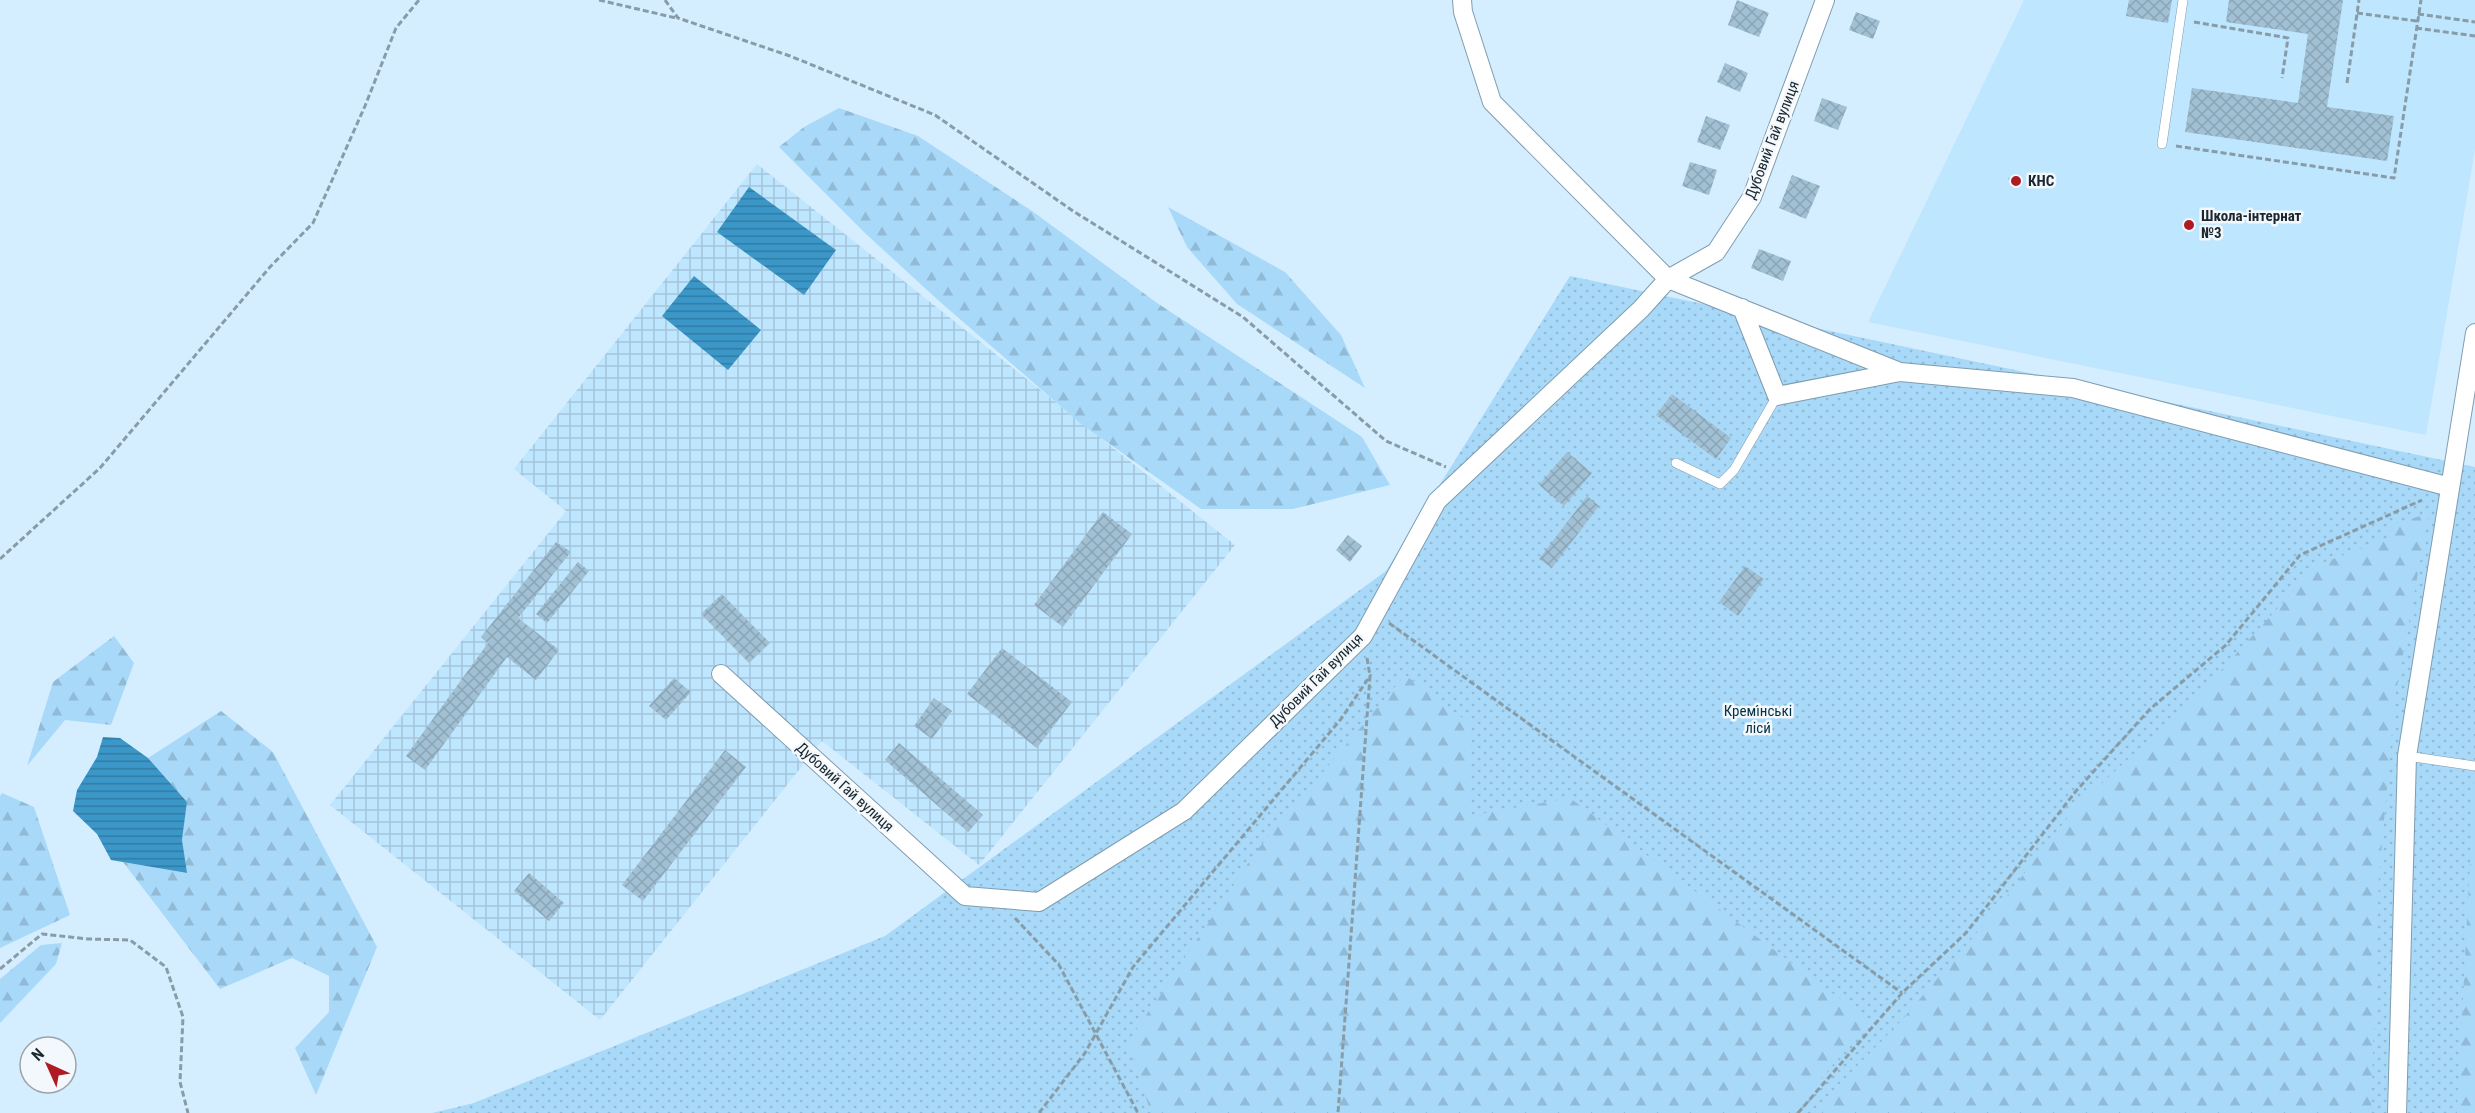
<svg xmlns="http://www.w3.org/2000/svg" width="2475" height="1113" font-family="'Roboto Condensed',sans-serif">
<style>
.built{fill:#bee6fe}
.industrial{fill:url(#industrial-grid)}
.green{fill:url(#green-dots)}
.forest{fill:url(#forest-firs)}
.water{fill:url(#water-rules)}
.building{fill:url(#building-cross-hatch)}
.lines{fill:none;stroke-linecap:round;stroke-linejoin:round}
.lane-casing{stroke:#7f9db0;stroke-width:10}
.street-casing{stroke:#7f9db0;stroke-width:20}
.path{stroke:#889ca8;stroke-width:3;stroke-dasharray:6 3;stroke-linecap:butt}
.lane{stroke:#fff;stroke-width:9}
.street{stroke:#fff;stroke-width:18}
.poi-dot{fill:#ae1b22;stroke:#f2f8fc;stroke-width:2}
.labels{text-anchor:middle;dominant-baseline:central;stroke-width:5;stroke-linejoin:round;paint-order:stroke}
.street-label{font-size:15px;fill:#1b272e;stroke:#f2f8fc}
.poi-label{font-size:15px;font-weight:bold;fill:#1b272e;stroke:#f2f8fc;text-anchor:start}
.park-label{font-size:15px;fill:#063044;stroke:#f2f8fc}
</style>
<defs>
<pattern id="industrial-grid" width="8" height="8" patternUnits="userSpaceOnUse" patternTransform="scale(1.5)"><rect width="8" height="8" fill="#bee6fe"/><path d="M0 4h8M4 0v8" fill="none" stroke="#a3c5da"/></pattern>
<pattern id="green-dots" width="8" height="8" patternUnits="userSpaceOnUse" patternTransform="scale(1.5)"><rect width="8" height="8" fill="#a8d9f8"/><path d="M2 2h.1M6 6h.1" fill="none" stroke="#90bad5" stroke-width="1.8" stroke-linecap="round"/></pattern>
<pattern id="forest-firs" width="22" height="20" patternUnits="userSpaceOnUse" patternTransform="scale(1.5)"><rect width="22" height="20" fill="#a8d9f8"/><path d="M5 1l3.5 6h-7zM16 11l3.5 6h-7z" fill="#90bad5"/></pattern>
<pattern id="water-rules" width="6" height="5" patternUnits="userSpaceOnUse" patternTransform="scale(1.5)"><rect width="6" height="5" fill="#3b97c8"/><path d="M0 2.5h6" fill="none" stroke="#317ba3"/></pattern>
<pattern id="building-cross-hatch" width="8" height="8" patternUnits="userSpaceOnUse" patternTransform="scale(1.5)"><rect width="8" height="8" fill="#a1c0d4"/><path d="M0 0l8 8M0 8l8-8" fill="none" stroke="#8aa5b6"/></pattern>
</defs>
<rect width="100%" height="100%" fill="#d5eeff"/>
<path class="built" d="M2024 0H2475V150L2426 435 1868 322Z"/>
<path class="industrial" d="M757 164 1235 545 979 865 822 741 600 1020 330 805 566 511 514 469Z"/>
<path class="green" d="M1570 276 2475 467V1113H432L474 1103 885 936 1386 571Z"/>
<path class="forest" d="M839 108 918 136 1032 211 1157 303 1362 437 1390 485 1293 509H1201L1080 423 939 301 866 234 779 147 804 127Z
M1168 207 1285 272 1341 335 1365 388 1237 304 1187 247Z
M2429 513 2395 698 2379 877 2371 1113H1811L1900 1022 1992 915 2075 808 2151 738 2184 711 2317 565 2386 539 2393 525Z
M114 636 134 663 111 725 65 720 27 766 53 682Z
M1405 675 1472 725 1469 816 1570 798 1871 1022 1790 1113H1151L1128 1042 1257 850Z
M221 711 273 752 377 947 316 1095 295 1048 329 1012V976L292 958 220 989 123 862 186 873 182 840 187 802 148 758Z
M2475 759V1113H2457L2475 766Z
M2 793 34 807 70 915 0 948V796Z
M62 943 56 964 0 1023V979L41 945Z"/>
<path class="water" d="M749 187 836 250 804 295 717 232Z
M694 276 761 330 728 370 662 316Z
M103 737 120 738 148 758 187 802 182 840 187 873 111 860 97 834 73 811 77 790 97 757Z"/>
<path class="building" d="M1737 0 1769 13 1759 37 1728 25Z
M2129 0H2172L2168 23 2126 16Z
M2229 0H2343L2327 107 2394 116 2387 161 2185 132 2192 88 2298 103 2308 34 2226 22Z
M1856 12 1880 21 1873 39 1849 30Z
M1725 63 1748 73 1740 92 1717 82Z
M1822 98 1847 107 1838 130 1814 121Z
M1706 116 1730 125 1720 150 1697 142Z
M1690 162 1717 170 1709 195 1682 186Z
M2019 174 2023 184 2012 187 2008 178Z
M1792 175 1820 186 1806 219 1779 208Z
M1759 249 1791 261 1783 281 1751 268Z
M1672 394 1731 438 1716 459 1656 415Z
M1567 452 1592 473 1564 506 1539 485Z
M1587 496 1599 506 1552 568 1539 559Z
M1103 512 1132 534 1063 627 1034 605Z
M1348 535 1362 546 1350 562 1336 550Z
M556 542 571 552 518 618 559 650 536 680 507 657 425 770 406 756 488 643 481 637Z
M578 562 589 571 547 623 536 614Z
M1745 566 1764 579 1738 616 1719 602Z
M722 594 770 643 749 663 701 614Z
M1002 648 1072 702 1037 748 967 694Z
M674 678 691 692 666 720 649 706Z
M934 698 952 711 932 739 914 726Z
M899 743 983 815 968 832 885 760Z
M725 750 746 767 643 901 622 885Z
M529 873 564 903 549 921 514 891Z"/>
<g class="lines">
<defs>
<path id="lane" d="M2162 144 2183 0
M1676 463 1720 484 1734 470 1777 396
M2407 756 2475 766"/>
<path id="street" d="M1462 0 1463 12 1492 102 1668 279 1900 372 2073 388 2450 487
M1742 308 1777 396 1900 372
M721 674 965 896 1039 902 1184 811 1363 636 1437 501 1641 309 1668 279 1716 252 1752 197 1825 0
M2397 1113 2407 756 2475 333"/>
</defs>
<use href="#lane" class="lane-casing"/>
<use href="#street" class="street-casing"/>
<path class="path" d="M599 0 676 18
M665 0 678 18 790 56 935 115 1073 211 1243 317 1386 441 1446 467
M2357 13 2417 21
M2418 14 2475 22
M2194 22 2288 38 2282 78
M2416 28 2475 36
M2347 83 2359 0
M2176 146 2394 178 2421 0
M0 559 100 468 270 267 313 223 365 106 396 28 419 0
M1389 623 1902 993
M1367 658 1370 676
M1015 918 1059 965 1138 1113
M0 969 42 934 88 939 130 940 166 967 183 1017 180 1082 188 1113
M1039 1113 1085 1053 1133 967 1341 719 1370 676 1338 1113
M1798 1113 1902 993 1966 933 2076 791 2150 709 2226 645 2300 555 2422 500"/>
<use href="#lane" class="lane"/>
<use href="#street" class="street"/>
</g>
<g class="poi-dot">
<circle cx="2016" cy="181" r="6"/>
<circle cx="2189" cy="225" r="6"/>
</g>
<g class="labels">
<g class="street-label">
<text transform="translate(1772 140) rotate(-69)">Дубовий Гай вулиця</text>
<text transform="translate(1316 680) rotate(-45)">Дубовий Гай вулиця</text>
<text transform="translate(845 787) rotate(42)">Дубовий Гай вулиця</text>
</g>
<g class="poi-label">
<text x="2028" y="181">КНС</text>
<text x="2201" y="216">Школа-інтернат<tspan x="2201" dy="17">№3</tspan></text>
</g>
<g class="park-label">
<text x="1758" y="711">Кремі́нські<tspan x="1758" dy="17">ліси́</tspan></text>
</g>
</g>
<g transform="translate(48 1065) rotate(315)"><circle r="28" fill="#f2f8fc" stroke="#9ca4aa" stroke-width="1.5"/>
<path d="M0-4.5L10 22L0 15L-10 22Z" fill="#ae1b22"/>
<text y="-9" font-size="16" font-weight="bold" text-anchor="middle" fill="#1b272e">N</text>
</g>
</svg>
